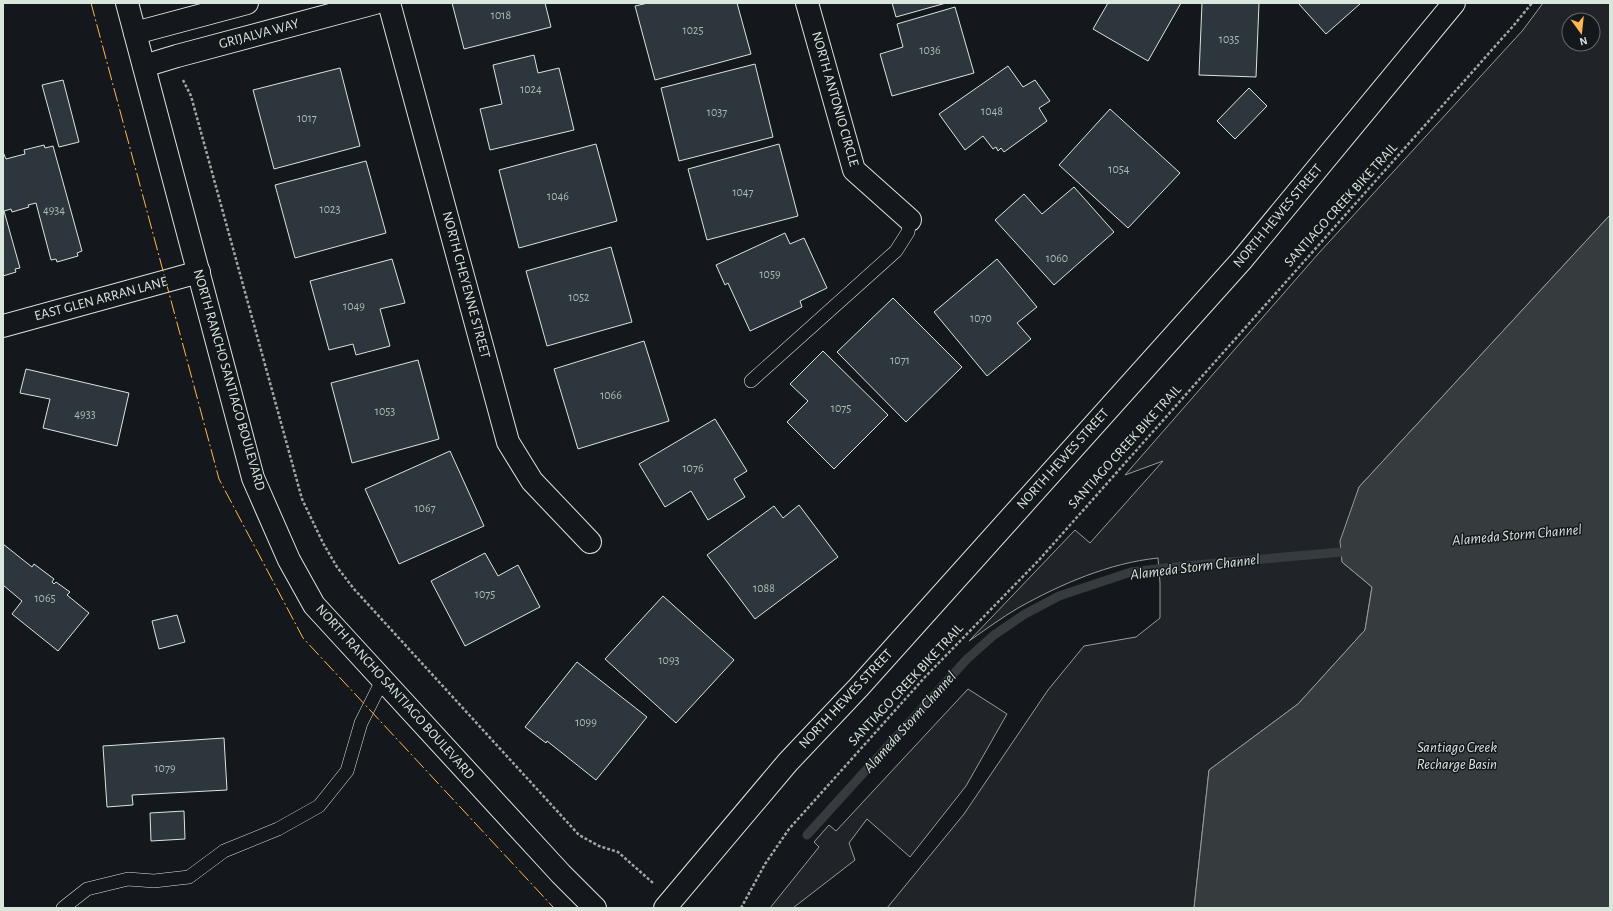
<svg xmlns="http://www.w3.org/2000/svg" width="1613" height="911" font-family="'Alegreya Sans',sans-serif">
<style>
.green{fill:#202428;stroke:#939e99;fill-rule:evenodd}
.water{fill:#363b3e;stroke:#939e99}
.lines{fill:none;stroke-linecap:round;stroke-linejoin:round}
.stream{stroke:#363b3e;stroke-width:9}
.building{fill:#2c363c;stroke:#d8e6dc}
.service-casing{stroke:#d8e6dc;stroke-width:14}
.minor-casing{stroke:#d8e6dc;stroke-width:24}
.tertiary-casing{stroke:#d8e6dc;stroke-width:24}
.secondary-casing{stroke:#d8e6dc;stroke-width:24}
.path{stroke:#9da8a2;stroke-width:2.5;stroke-dasharray:3 2;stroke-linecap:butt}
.service{stroke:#14181c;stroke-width:13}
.minor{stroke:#14181c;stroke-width:22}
.tertiary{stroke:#14181c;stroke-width:22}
.secondary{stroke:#14181c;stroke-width:22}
.power{stroke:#ffb74d;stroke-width:1;stroke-dasharray:14 3 2 3;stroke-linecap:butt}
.labels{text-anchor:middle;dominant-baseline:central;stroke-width:3;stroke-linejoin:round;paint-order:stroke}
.number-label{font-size:12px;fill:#adbab4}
.street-label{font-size:14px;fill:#d8e6dc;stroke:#14181c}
.water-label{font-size:15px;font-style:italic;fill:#d8e6dc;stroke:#14181c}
</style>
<rect width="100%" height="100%" fill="#14181c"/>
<path class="green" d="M1543 3H1610V215L1359 487 1342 562 1372 587 1365 630 1298 704 1209 770 1194 908H887L964 814 1048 690 1084 646 1136 637 1160 618V583L1158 558C1109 563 1061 584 1018 608 1001 618 985 630 969 641L1075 530 1090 543 1163 461 1125 475 1318 254 1523 30ZM1569 20H1593V44H1569Z
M968 689 1007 714 966 786 910 857 867 819 849 843 855 860 793 908H770L819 847 814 842 829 825 836 831Z"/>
<path class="water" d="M1610 215V908H1194L1209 770 1298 704 1365 630 1372 587 1342 562 1340 541 1359 487Z"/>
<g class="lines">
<path class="stream" d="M807 835 967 659 994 635 1025 614 1059 596 1131 572 1173 567 1353 551"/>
</g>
<path class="building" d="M452 3H545L551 27 464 49Z
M648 3H737L751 54 655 80 635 6Z
M892 3H946L896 17Z
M1108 3H1181L1148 61 1093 29Z
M1202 3H1259L1256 77 1199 75Z
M1298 3H1361L1326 34Z
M955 7 974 73 892 96 880 54 903 47 897 24Z
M534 55 538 73 559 68 574 130 490 150 480 109 502 104 493 65Z
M755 64 773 137 679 161 661 88Z
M1008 66 1023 87 1035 80 1050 101 1039 108 1047 121 1004 152 1001 148 998 151 996 147 993 149 983 136 965 150 939 114Z
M340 68 360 146 274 169 253 90Z
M63 80 79 142 59 147 42 85Z
M1249 88 1267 106 1235 139 1217 121Z
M1110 109 1180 173 1128 228 1059 165Z
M596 144 617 221 519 248 499 170Z
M779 144 798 216 707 240 688 169Z
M44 145 45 148 53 146 82 251 77 253 78 256 57 262 56 259 51 260 36 203 28 205 29 207 12 212 11 209 4 211 20 268 15 269 16 272 3 276V152L6 159 25 154 24 150Z
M366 161 386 233 295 258 275 185Z
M1074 187 1114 232 1054 285 995 220 1024 194 1042 214Z
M785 233 790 244 804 238 827 288 800 301 802 307 750 331 728 283 725 285 716 265Z
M611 247 632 322 547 346 526 271Z
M392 259 405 303 380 309 390 346 356 355 353 344 329 350 310 281Z
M997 259 1037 307 1017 323 1031 339 987 376 934 312Z
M893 298 962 367 906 422 837 352Z
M644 341 669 421 578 449 554 369Z
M823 351 888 415 834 469 787 422 808 401 790 384Z
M418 360 439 439 352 463 331 383Z
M26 369 129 393 117 446 43 428 50 399 20 393Z
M715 419 747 471 734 479 745 497 708 520 691 491 665 507 639 464Z
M450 451 484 526 399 564 365 489Z
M799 505 838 557 755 619 707 555 774 506 783 518Z
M3 544 32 567 34 564 54 579 52 582 54 584 56 582 70 592 67 595 89 613 58 651 12 614 22 601 3 585Z
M485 553 498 576 518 565 540 607 465 646 431 581Z
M663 596 734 660 676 723 605 659Z
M177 615 185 642 159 649 152 621Z
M577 662 647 717 596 780 547 741 546 743 525 727Z
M224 738 227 790 132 795 133 805 107 807 103 746Z
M184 811 185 839 151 841 150 813Z"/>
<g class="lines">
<defs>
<path id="service" d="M751 381 896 251 908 232 910 220
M63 908 87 889 128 879 154 881 189 877 224 851 278 829 319 806 347 771 361 723 383 679"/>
<path id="minor" d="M389 3 508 442 532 481 590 542
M807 3 854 170 910 220
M135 33 247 3
M144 66 177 56 375 3
M3 326 199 272"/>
<path id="tertiary" d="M127 3 253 478 289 560 314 605 561 874 595 908"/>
<path id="secondary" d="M665 908 788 762 859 687 1241 261 1454 3"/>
</defs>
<use href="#service" class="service-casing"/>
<use href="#minor" class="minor-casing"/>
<use href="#tertiary" class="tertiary-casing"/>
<use href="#secondary" class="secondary-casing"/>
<path class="path" d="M183 80 191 96 302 499 323 543 337 567 354 589 579 835 599 846 618 852 653 883
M741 908 765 864 789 829 925 677 1039 560 1514 25 1532 3"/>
<use href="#service" class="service"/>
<use href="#minor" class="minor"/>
<use href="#tertiary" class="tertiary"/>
<use href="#secondary" class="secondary"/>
<path class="power" d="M91 3 219 479 303 638 554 908"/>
</g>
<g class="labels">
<g class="number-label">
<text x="501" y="15">1018</text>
<text x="693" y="30">1025</text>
<text x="1229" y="39">1035</text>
<text x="930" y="50">1036</text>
<text x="531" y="89">1024</text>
<text x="992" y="111">1048</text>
<text x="717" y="112">1037</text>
<text x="307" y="118">1017</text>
<text x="1119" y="169">1054</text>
<text x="743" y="192">1047</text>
<text x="558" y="196">1046</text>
<text x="330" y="209">1023</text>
<text x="54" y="210">4934</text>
<text x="1057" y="258">1060</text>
<text x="770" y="274">1059</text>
<text x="579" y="297">1052</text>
<text x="354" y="306">1049</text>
<text x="981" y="318">1070</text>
<text x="900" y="360">1071</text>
<text x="611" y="395">1066</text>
<text x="841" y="408">1075</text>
<text x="385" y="411">1053</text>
<text x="85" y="414">4933</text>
<text x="693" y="468">1076</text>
<text x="425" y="508">1067</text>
<text x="764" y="588">1088</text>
<text x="485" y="594">1075</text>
<text x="45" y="598">1065</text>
<text x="669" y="660">1093</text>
<text x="586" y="722">1099</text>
<text x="165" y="768">1079</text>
</g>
<g class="street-label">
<text transform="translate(259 34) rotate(-15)">GRIJALVA WAY</text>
<text transform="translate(835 99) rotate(74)">NORTH ANTONIO CIRCLE</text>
<text transform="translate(1341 205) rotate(-48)">SANTIAGO CREEK BIKE TRAIL</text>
<text transform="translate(1278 216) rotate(-50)">NORTH HEWES STREET</text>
<text transform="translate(466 285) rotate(75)">NORTH CHEYENNE STREET</text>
<text transform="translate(101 299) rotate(-15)">EAST GLEN ARRAN LANE</text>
<text transform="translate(229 380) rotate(74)">NORTH RANCHO SANTIAGO BOULEVARD</text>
<text transform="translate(1125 447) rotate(-48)">SANTIAGO CREEK BIKE TRAIL</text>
<text transform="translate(1063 459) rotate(-48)">NORTH HEWES STREET</text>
<text transform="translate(906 685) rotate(-47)">SANTIAGO CREEK BIKE TRAIL</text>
<text transform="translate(395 692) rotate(48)">NORTH RANCHO SANTIAGO BOULEVARD</text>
<text transform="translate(846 699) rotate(-47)">NORTH HEWES STREET</text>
</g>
<g class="water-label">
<text transform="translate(1517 535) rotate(-5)">Alameda Storm Channel</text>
<text transform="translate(1195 567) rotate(-7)">Alameda Storm Channel</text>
<text transform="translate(910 722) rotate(-48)">Alameda Storm Channel</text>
<text x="1457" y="747">Santiago Creek<tspan x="1457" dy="17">Recharge Basin</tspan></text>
</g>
</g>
<rect width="1613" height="911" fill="none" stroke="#d8e6dc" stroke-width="8"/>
<g transform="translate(1581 32) rotate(165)"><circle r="19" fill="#14181c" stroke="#626a69"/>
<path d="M0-3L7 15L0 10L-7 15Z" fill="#ffb74d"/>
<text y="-6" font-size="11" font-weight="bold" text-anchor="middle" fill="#d8e6dc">N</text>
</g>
</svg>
